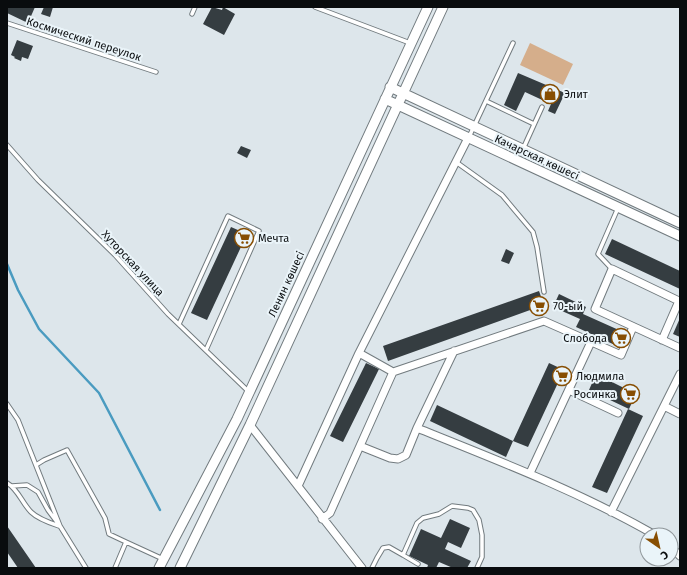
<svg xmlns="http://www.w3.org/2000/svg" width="687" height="575" font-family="'Fira Sans',sans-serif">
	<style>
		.pitch { fill: #d5ae8b }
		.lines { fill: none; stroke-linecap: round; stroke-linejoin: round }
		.stream { stroke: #4a9bc0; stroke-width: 2.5 }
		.building { fill: #353d41 }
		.lane-casing { stroke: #727b7f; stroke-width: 5.5 }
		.street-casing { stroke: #727b7f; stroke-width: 9 }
		.secondary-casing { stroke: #727b7f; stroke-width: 11 }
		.lane { stroke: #fff; stroke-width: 3.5 }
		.street { stroke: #fff; stroke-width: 7 }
		.secondary { stroke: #fff; stroke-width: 9 }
		.labels { text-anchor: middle; stroke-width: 4; stroke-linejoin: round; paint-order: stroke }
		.street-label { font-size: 11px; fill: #090c0e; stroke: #eaf4f9 }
		.poi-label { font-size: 11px; fill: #090c0e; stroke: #eaf4f9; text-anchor: start }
	</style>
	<rect width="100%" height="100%" fill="#dde6eb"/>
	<!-- pitch -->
	<path class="pitch" d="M530,43L573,64L563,85L520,65Z"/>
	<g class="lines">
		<!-- stream -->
		<path class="stream" d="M7,264L18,290L39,329L99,393L160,510"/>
	</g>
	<!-- building -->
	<path class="building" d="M7,7H35L28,23L7,13Z
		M44,7H53L50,17L41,14Z
		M212,7L222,10L223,7L235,14L224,35L203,24Z
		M17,40L33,46L28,59L22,57L21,61L14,58L15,57L11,55Z
		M518,73L565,93L555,114L548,111L551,104L525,92L516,111L504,105Z
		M241,146L251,150L247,158L237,153Z
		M231,227L247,234L207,320L191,313Z
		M612,239L680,271V289L605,254Z
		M506,249L514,253L509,264L501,261Z
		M539,291L544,305L388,361L383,346Z
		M559,294L586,307L583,314L621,331L615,345L576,327L580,319L553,307Z
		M680,318V337L673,334Z
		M366,363L379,369L343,442L330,436Z
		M549,363L564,370L528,447L513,441L506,457L430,421L437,405L513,441Z
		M596,374L636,394L629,409L589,390Z
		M628,409L643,416L607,493L592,487Z
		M450,519L470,528L461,548L448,542L445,549L471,561L467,568H453L439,562L436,568H427L428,565L409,556L421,529L441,538Z
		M7,526L36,568H18L7,552Z"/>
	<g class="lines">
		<defs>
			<path id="lane" d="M315,7L410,43
				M192,14L195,7
				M7,23L156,72
				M486,101L534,124
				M469,137L513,43
				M7,145L38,180L115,255L168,314L248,391
				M523,149L542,107
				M456,162L502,195L533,232L537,247L544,292
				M612,269L598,254L618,208
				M179,324L228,216L259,231L206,350
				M7,404L18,420L60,526
				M36,465L44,460L67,450L105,518L109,534L126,542
				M7,483C18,489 22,503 31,512C38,519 50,523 59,526
				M12,486L27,485L38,492L48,510L60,526L86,568
				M403,555L418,564
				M115,568L126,542L163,559
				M372,568L377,558L383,548L389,547L403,555L417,523L423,518L439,514L452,506L468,508L473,510L479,520L482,535V557L477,568"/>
			<path id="street" d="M662,340L679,301L612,269L595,309L680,348
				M359,353L393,372
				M569,390L618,413
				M664,406L680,414
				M250,425L362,568
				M417,428C497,460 580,492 655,535
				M360,446L390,458L398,459L406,455L417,428L454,351
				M530,473L591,342
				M298,486L359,353L468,138
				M611,512L680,374
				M322,519L330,513L393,372L544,321L621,355L633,327
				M671,547L680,556"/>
			<path id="secondary" d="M390,87L680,223
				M385,99L680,236
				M159,568L237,419L428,7
				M180,568L250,425L443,7"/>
		</defs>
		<!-- lane casing -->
		<use href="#lane" class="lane-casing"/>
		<!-- street casing -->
		<use href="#street" class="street-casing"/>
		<!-- secondary casing -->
		<use href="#secondary" class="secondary-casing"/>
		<!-- lane -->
		<use href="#lane" class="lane"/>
		<!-- street -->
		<use href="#street" class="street"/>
		<!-- secondary -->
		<use href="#secondary" class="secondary"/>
	</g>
	<!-- icons -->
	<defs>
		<symbol id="shop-ring" viewBox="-11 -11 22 22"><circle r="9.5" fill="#eaf4f9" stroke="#874e02" stroke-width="1.5"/><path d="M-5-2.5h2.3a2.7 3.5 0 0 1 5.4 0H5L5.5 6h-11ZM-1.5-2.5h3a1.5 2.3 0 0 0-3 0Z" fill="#874e02"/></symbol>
		<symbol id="supermarket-ring" viewBox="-11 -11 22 22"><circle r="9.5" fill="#eaf4f9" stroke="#874e02" stroke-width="1.5"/><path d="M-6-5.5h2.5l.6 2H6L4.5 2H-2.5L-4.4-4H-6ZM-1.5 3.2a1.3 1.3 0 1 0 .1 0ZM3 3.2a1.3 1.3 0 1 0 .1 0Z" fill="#874e02"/></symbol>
	</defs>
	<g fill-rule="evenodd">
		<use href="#shop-ring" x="539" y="83" width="22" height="22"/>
		<use href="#supermarket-ring" x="233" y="227" width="22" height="22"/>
		<use href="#supermarket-ring" x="528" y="295" width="22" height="22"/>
		<use href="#supermarket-ring" x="610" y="327" width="22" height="22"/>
		<use href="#supermarket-ring" x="551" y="365" width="22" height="22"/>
		<use href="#supermarket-ring" x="619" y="383" width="22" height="22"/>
	</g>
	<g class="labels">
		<!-- street labels -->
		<g class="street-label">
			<text transform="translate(84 39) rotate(18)" y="4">Космический переулок</text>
			<text transform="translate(537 157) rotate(25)" y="4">Качарская көшесі</text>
			<text transform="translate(133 263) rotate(47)" y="4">Хуторская улица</text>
			<text transform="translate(286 284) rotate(-65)" y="4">Ленин көшесі</text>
		</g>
		<!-- poi labels -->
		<g class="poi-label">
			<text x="564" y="98">Элит</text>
			<text x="258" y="242">Мечта</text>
			<text x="553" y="310">70-ый</text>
			<text x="607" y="342" text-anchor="end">Слобода</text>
			<text x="576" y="380">Людмила</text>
			<text x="616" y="398" text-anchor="end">Росинка</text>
		</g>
	</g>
	<!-- border -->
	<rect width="687" height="575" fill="none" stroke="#090c0e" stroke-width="16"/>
	<!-- north arrow -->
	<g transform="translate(659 547) rotate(146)"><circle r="19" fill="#eaf4f9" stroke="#90979b"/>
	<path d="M0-3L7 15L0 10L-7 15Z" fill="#874e02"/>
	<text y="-6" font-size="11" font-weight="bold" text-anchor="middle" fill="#090c0e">С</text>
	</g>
</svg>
